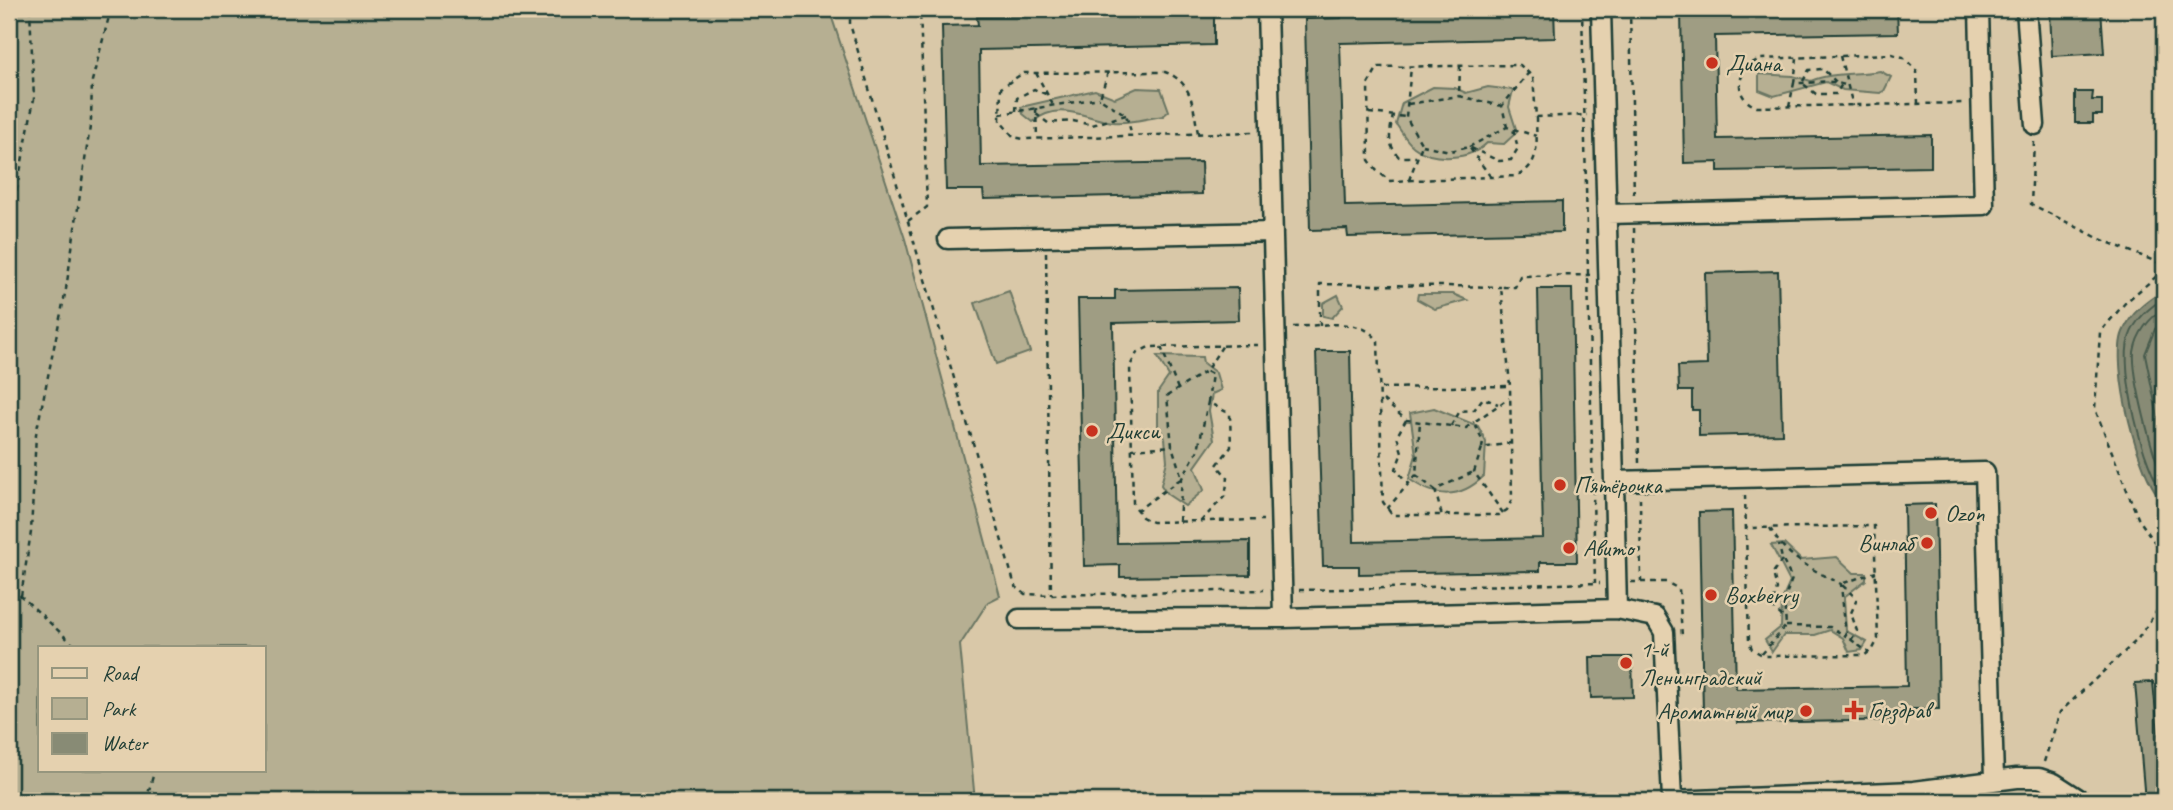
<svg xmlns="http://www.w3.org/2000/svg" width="2173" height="810" font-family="Caveat,sans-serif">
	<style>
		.green { fill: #b6af92; stroke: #6a7663; stroke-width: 2; fill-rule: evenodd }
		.water { fill: #888b75; stroke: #5e6c5b; stroke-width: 2 }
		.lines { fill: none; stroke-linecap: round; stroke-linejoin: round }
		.shore { stroke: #495c4e; stroke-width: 2 }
		.building { fill: #9f9d83; stroke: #1f3d34; stroke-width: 2 }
		.minor-casing { stroke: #1f3d34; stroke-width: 23 }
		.path { stroke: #1f3d34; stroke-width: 2.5; stroke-dasharray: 5 5; stroke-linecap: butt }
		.minor { stroke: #e5d1af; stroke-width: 18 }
		.poi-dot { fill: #c8321e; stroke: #e5d1af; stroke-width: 2.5 }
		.labels { text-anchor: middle; stroke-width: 5; stroke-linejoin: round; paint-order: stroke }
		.poi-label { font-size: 24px; fill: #1f3d34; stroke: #e5d1af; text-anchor: start }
	</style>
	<rect width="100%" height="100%" fill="#d9c8a8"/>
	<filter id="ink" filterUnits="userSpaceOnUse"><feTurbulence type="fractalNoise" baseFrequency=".0143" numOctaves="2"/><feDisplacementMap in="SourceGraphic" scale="14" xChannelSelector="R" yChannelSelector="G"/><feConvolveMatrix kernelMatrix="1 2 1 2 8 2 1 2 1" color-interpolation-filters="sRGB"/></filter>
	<g filter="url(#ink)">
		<!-- green -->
		<path class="green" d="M9,9H829L905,239L1000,596L988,602L960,645L975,801H9ZM40,647H264V770H40Z
			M1880,71L1891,77L1884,91L1880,93L1843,90L1826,82L1774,96L1759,90V74L1793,76L1811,81C1831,72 1858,75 1880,71Z
			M1433,87L1455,88L1466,93L1488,87L1513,90L1509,107L1517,132L1504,144L1487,143C1470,160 1433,162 1414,147C1407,142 1401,131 1396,124L1402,103Z
			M1137,88L1161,89L1169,111L1163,116C1148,118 1129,124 1113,122C1084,118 1058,100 1033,122L1023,114L1021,107L1095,90L1115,98Z
			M1009,291L1030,352L996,364L975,303Z
			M1418,294H1453L1467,300L1435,309L1417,299Z
			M1338,295L1343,306L1332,318L1323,316V303Z
			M1157,356L1202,357L1203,363L1216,373L1221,390L1212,394L1209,411L1214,440L1195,467L1204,490L1185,506L1167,494L1161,485L1167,461L1165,438L1158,426V392L1169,376Z
			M1434,408L1478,426L1486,442L1484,476C1459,500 1436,498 1409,479L1416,455L1410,413Z
			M1784,544L1801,560L1837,557L1854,573H1866V580L1844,597L1846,631L1867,642L1862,650L1849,652L1843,638L1830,630L1815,635H1784L1772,652L1765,640L1781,627L1782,600L1790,582L1771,545Z"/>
		<!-- water -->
		<path class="water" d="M2164,290V502C2138,480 2110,363 2123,332C2131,312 2147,301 2164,290Z"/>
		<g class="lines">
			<!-- shore -->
			<path class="shore" d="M2164,298C2149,308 2135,319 2129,338C2119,367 2143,471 2164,493
				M2164,309C2149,318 2137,333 2134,352C2132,375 2152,457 2164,478
				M2164,321L2155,329L2145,354L2164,447"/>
		</g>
		<!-- building -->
		<path class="building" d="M1341,9H1554L1555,38L1340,43L1345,206L1562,201V232L1348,237L1347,229L1310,230L1305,19L1341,18Z
			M1715,9H1897L1898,33L1715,36L1717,139L1931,135V167L1718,171V162L1684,163L1681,12H1715Z
			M2050,9H2101L2104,53L2052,56Z
			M1214,13V45L979,50L981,166L1201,162L1202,194L984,199L983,190H946L942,26L978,25L977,17Z
			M2075,92H2093L2092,100H2102V115H2093V123H2075Z
			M1778,271L1782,434L1699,436V410H1692V391H1679L1678,366L1707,365L1705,273Z
			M1238,288L1239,320L1113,323L1117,543L1250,541V575L1120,577V565L1084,566L1078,299H1115V290Z
			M1538,289H1572L1577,562H1540V571L1359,574V566H1323L1316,351H1350L1354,542L1543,538Z
			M1935,504L1939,709H1906L1907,720L1737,723L1736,712L1703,713L1699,512L1732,511L1736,689L1907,686L1904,505Z
			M1590,657H1632L1633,697L1591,698Z
			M2153,682L2164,793V801H2145L2135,683Z"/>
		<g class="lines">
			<defs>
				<path id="minor" d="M1267,9L1283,618L1617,609L1614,481L1985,472L1994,779
					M1601,9L1614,481
					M2026,9L2035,125
					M1607,214L1984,205L1979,9
					M948,239L1273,232
					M1617,609L1655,617L1664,632L1672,799
					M1019,619L1283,618
					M1672,801L1914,791L2017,778H2039L2054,783L2082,801"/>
			</defs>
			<!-- minor casing -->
			<use href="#minor" class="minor-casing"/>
			<!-- path -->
			<path class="path" d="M850,9V24L1015,586L1025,594L1051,595L1264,590
				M1582,9L1595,583
				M1630,9L1634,197
				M1840,56L1853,106
				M1460,66L1459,96L1502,106
				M1108,72L1100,98L1126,115L1132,135
				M1036,73L1053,105
				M1836,82L1823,69L1809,70L1802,83L1816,94H1836L1842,84
				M1794,83L1797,58
				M1408,104L1459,96
				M1918,104L1917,71L1903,57L1892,54L1760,59C1737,68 1731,97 1757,107L1966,103
				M1789,107L1794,83C1816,84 1823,78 1845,85
				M1036,108L1037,138
				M1016,111L1017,98L1034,89L1048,95
				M1369,113L1406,117
				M1000,114L1100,98
				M1036,114L1048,123L1073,121L1092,125L1126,115
				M1393,115C1390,133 1386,143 1399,157H1416
				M1536,117C1536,141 1542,164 1517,176L1390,181L1376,170L1369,160L1368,84L1378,67L1520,65L1533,77L1536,117L1587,115
				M1507,127L1502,106L1530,71
				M1198,133C1193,107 1193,82 1165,72L1023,73L1001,88L1000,121L1014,137L1024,139L1253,132
				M2034,142L2031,204L2100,239L2164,265
				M1422,145L1450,151L1469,147L1490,176
				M1469,147L1507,127L1536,136
				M1471,148L1499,161L1511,160L1518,148L1513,129
				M1409,180L1422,145L1406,117L1411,67
				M908,221L927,207L920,9
				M1634,228L1639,463
				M9,230L34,99L30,9
				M1046,252L1051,595
				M2164,270L2126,302L2100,332L2095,409L2138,518L2164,556
				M1320,326V284L1501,287
				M1293,327C1319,326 1362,316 1378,341L1383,502L1392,515H1499L1507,510L1512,500L1510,386L1501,287H1515L1520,276L1590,275
				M1258,345L1149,347L1137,353L1130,366L1133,503L1142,517L1152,522L1263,520
				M1161,347L1178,389
				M1381,388L1510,386
				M1383,400L1406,420L1466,428L1474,422
				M1406,420L1397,436L1402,452L1396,469L1409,485
				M1451,426L1460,411L1474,410L1483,398L1498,404
				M1482,448L1483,442L1474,422L1509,398
				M1132,449L1172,446L1167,396L1206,371
				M1416,475L1435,490L1473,472
				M1435,490L1442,516
				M1745,495L1749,641L1752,649L1764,656L1865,655L1873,649L1878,639L1874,526L1746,528
				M1640,498L1641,582
				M1387,509L1416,475L1420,422
				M1136,511L1182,478L1172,446
				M1503,513L1474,472L1482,448L1511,443
				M1179,521L1182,478L1198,450L1208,402
				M1201,521L1225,496L1228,478L1217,465L1231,447L1230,414L1208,402L1212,374L1206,371L1223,345
				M1770,528C1786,558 1812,569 1841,584L1846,636L1869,653
				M1782,560L1773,573L1777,589L1772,607L1786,620
				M1631,582H1666L1679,589L1682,637
				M1299,590L1600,583
				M9,596H21L76,647
				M21,596L31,532L36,434L66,289L91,120L92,81L111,9
				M1786,626L1830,627L1846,636
				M1851,640L1857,631L1851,613L1857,599L1841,584L1876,572
				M1762,654L1786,626L1784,600L1792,579L1782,559L1779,545
				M2044,762L2060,712L2137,640L2164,600
				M146,801L153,776L151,770"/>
			<!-- minor -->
			<use href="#minor" class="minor"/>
		</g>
	</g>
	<!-- markers -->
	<g class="poi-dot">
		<circle cx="1712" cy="63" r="7"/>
		<circle cx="1092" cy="431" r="7"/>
		<circle cx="1560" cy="485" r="7"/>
		<circle cx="1931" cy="513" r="7"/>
		<circle cx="1927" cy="543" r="7"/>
		<circle cx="1569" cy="548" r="7"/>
		<circle cx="1711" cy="595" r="7"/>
		<circle cx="1626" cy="663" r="7"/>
		<path d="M1850.5 699.5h7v7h7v7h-7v7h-7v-7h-7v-7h7z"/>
		<circle cx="1806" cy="711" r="7"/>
	</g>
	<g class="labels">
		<!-- poi labels -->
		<g class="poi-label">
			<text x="1726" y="71">Диана</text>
			<text x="1106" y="439">Дикси</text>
			<text x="1574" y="493">Пятёрочка</text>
			<text x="1945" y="521">Ozon</text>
			<text x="1913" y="551" text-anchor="end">Винлаб</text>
			<text x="1583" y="556">Авито</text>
			<text x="1725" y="603">Boxberry</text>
			<text x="1640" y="657">1-й<tspan x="1640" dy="28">Ленинградский</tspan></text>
			<text x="1868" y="718">Горздрав</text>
			<text x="1792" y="719" text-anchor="end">Ароматный мир</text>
		</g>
	</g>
	<!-- margin -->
	<rect width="2173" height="810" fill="none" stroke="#e5d1af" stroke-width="35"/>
	<rect x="18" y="18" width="2138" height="775" fill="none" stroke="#1f3d34" stroke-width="2.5" filter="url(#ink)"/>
	<!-- legend -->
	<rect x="38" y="646" width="228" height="126" fill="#e5d1af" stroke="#96967e" stroke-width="2"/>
	<rect x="52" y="668" width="35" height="10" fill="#e5d1af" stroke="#96967e" stroke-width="2"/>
	<text x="102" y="680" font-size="21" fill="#1f3d34">Road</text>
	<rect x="52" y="698" width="35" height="21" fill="#b6af92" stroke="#96967e" stroke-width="2"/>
	<text x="102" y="716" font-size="21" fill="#1f3d34">Park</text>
	<rect x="52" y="733" width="35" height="21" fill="#888b75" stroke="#96967e" stroke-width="2"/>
	<text x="102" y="750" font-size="21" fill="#1f3d34">Water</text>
</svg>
